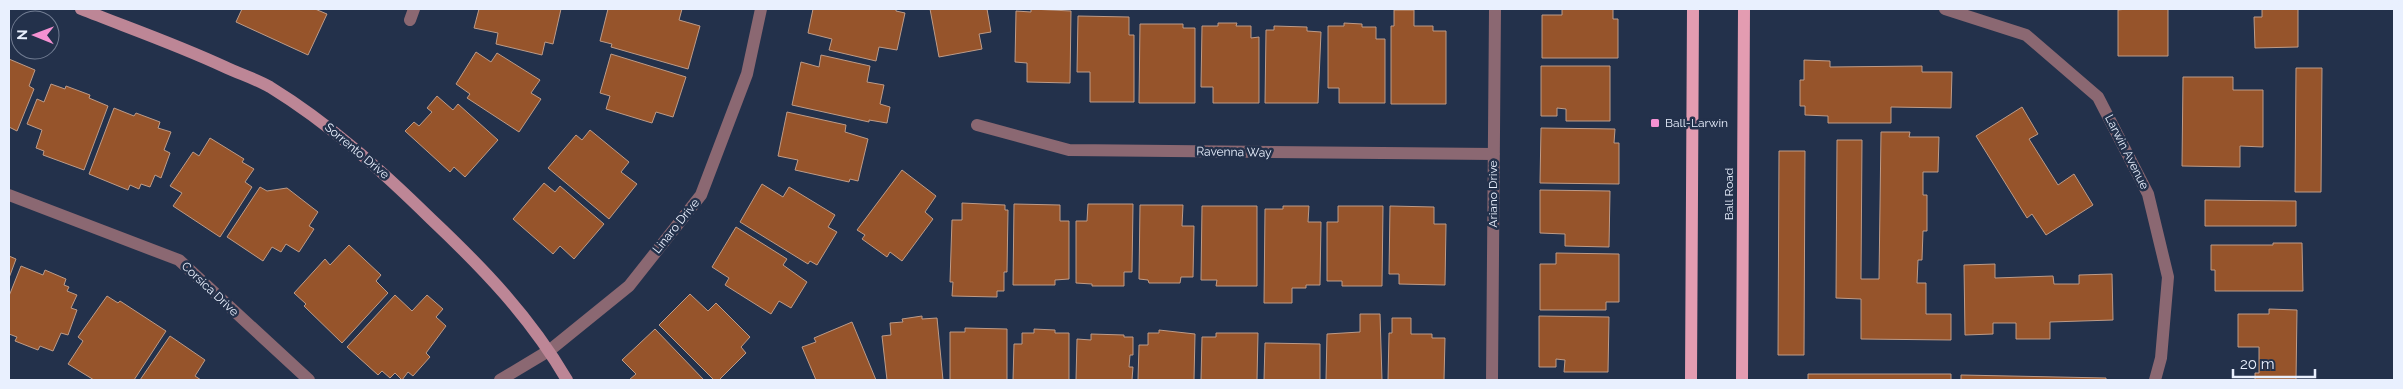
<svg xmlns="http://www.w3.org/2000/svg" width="2403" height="389" font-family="Raleway,sans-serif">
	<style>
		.building { fill: #96542b; stroke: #bd9b88 }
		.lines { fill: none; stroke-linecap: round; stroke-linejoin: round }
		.street { stroke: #8b6872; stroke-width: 12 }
		.secondary { stroke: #bd8696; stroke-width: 12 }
		.primary { stroke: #e39cb1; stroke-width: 12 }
		.poi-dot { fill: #f591d2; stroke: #23314b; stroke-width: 2 }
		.labels { text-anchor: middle; stroke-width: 5; stroke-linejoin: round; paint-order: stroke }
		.poi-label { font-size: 12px; fill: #e9f0fe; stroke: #23314b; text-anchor: start }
		.street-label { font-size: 12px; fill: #e9f0fe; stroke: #23314b }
	</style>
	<rect width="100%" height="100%" fill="#23314b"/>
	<!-- building -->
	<path class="building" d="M242,9H315L327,14L308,55L236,22Z
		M479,9H561L553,44L545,42L542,55L496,44L498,33L474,28Z
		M608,9H682L679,20L700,26L688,69L611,47L612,44L600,41Z
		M813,9H896V11L905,13L897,50L879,47L876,61L829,50L832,39L808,33Z
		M930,9H987L991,32L979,34L982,49L939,57Z
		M1031,9L1071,11L1070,83L1027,82V63L1015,62L1016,11L1031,12Z
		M1562,9H1613V19H1618V58H1542V15H1562Z
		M2127,9H2168V56H2118V10Z
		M2262,9H2298V47L2255,48L2254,17H2262Z
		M1394,10H1414V26H1433V31H1446V104H1391V26H1394Z
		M1078,16L1129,17V35H1134V102H1090V72H1077Z
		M1218,23H1237L1236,26H1251V38L1259,37V103H1213V87H1201L1202,26H1218Z
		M1344,23L1362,24V27H1376V39H1385V103H1339V88H1328V26H1344Z
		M1140,24H1183V28H1195V103H1139Z
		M1274,26L1307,27V31L1321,32L1318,103H1265L1266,30H1274Z
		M476,52L491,62L497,53L540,80L531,93L541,99L519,132L467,98L470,94L456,84Z
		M611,54L686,77L673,117L656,112L652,123L606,109L610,96L600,93Z
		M821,55L870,66L867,82L884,85L880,104L890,107L887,123L869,120V122L792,105L801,62L819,67Z
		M9,59L35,70L29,86L34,89L17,131L9,127Z
		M1804,60L1830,61V67L1922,66V72H1952L1951,108L1891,107V123H1828V116L1805,115V106H1800V80H1804Z
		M1541,66H1610V121H1566V109L1557,108V116H1541Z
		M2296,68H2322L2321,192H2295Z
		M2183,77H2233V90H2263V147L2240,146V167L2182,166Z
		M51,84L65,89L66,86L90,95L89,98L108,106L84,170L43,155L44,151L36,148L42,130L27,124L37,99L44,102Z
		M437,96L453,110L458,104L498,140L465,177L454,167L450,172L405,131L414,122L419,126L432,112L427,108Z
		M2022,107L2038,134L2029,139L2058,185L2074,174L2093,205L2046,235L2032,214L2027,218L1976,136Z
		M114,108L134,116L136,113L160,122L158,128L171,132L164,150L170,153L161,178L155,175L150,187L141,184L139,189L130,185L128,190L89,174Z
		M787,112L846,125L845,132L868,139L858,181L850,179L849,182L795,170L798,160L778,156Z
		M1541,128L1615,129L1614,143H1619V184L1540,183Z
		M590,130L629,162L621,172L637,184L609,219L548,168L576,135L582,140Z
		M1881,132H1910L1909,137H1939L1938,172H1923V195H1927V231H1923L1922,260H1918L1917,283H1926V314H1951V340L1861,339V299L1836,298L1837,140H1862L1861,279H1879Z
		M210,138L244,159L242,162L254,169L245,182L252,187L220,237L173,206L182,193L170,186L193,152L199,156Z
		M1779,151H1805L1804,355H1778Z
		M902,170L936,196L925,212L933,219L902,261L890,252L887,257L862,239L865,235L857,230Z
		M544,183L555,192L560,186L604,224L574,259L560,246L553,254L513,219Z
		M762,184L783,197L789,187L835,215L828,227L837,232L817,265L810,261L808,264L740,222Z
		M260,187L267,191L287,188L318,212L309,226L314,229L299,252L286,244L281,252L272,247L263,261L227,237Z
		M1540,190L1610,191L1609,247L1565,246V234L1540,233Z
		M2205,200L2296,201V226H2205Z
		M962,203L1005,205V210H1008L1007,272H1004V291H997V297L952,296L953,282H950L952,220H962Z
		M1014,204L1060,205V221H1069V279L1055,280V285H1013Z
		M1088,204H1133L1132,272H1124V286H1092V284L1076,283V221H1087Z
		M1140,205H1183L1182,226H1194L1193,277H1181L1180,283H1149L1148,280L1139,279Z
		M1202,206H1257V286H1216L1217,280H1201Z
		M1283,206H1309L1308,222H1321L1320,285H1306V288H1292V303H1264L1265,209H1283Z
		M1338,206H1383L1382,286H1342V281H1327V222H1338Z
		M1390,206L1434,207V224H1446L1445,285L1399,284V274H1389Z
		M736,227L787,259L783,265L807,282L791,308L779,301L771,314L725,285L729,278L712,267Z
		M2273,243H2302L2303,291H2215V270H2211V245H2273Z
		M349,245L381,275L376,281L388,293L342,343L304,306L306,304L294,293L325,259L330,265Z
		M1556,253L1619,254V302H1606V310H1540V264H1556Z
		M9,256L16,259L9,278Z
		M1995,264V278L2053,276L2054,284H2079V275L2112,274L2113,320L2050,322V339H2016V323H1993V334L1965,335L1964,265Z
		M21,266L43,275L45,270L66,279L64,285L69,287L67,291L77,295L71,308L77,310L68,335L61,333L53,351L40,346L38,350L15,341L17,337L9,334V296Z
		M690,294L708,311L716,303L750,337L741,347L746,353L719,380H714L659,325Z
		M395,295L412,311L427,295L443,309L436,317L446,326L426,353L430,357L413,376L408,372L402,380L395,373L390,378L382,371L378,375L347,347Z
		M107,296L118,303L120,301L166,331L134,380H94L68,364L83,341L78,337Z
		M2269,309L2297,310L2296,380H2255V373H2259V347H2238V314H2269Z
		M1360,314H1380L1382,380H1326L1327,334L1360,332Z
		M922,316V319L937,318L943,380H887L882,336L891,335L890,323L903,322L902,319Z
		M1539,316L1609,317L1608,372H1564L1565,360L1556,359V367H1539Z
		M1392,318H1411V334H1432V338H1445L1444,380H1388L1389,333H1392Z
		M852,322L876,380H816L802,347L816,342L814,338Z
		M965,328L1007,329V380H950V332H965Z
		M655,329L704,380H629L636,374L622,360Z
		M1034,329L1055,330V333H1069V380H1013L1014,344H1022V333H1034Z
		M1159,330L1195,334L1194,380H1138L1139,345H1148V333H1159Z
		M1216,333H1258L1257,380H1201L1202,337H1216Z
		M1091,334L1124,335V337H1133V355H1130L1129,367H1133L1132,380H1076L1077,339L1091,340Z
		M170,336L205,360L195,376L201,380H140Z
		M1265,343L1320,344V380H1264Z
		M1808,374H1951V380H1808Z
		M1961,375L2106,378V380H1961Z"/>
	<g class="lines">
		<!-- street -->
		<path class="street" d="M1945,9L2026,35L2098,97L2148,194L2168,277L2161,358L2155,380
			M410,20L414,9
			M977,125L1069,150L1494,154
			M9,195L179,260L309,380
			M500,380L550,350L629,286L701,195L747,74L761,9
			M1492,380L1495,9"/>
		<!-- secondary -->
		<path class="secondary" d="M81,9C129,28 178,45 225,67C240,74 256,79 270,87C330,124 381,170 431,219C484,269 530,317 567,380"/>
		<!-- primary -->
		<path class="primary" d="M1691,380L1693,9
			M1742,380L1744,9"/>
	</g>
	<!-- markers -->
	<rect class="poi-dot" x="1650" y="118" width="10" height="10" rx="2.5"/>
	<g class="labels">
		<!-- poi labels -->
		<g class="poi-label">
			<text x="1665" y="127">Ball-Larwin</text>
		</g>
		<!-- street labels -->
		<g class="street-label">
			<text transform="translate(357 151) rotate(40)" y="4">Sorrento Drive</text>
			<text transform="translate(1234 152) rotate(1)" y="4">Ravenna Way</text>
			<text transform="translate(2127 152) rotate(63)" y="4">Larwin Avenue</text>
			<text transform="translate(1493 194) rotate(-90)" y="4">Ariano Drive</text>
			<text transform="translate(1729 194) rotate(-90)" y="4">Ball Road</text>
			<text transform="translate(676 226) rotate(-51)" y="4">Linaro Drive</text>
			<text transform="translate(210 289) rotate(43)" y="4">Corsica Drive</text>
		</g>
	</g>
	<!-- border -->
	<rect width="2403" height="389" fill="none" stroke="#e9f0fe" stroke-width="20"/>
	<!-- north arrow -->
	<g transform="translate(35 35) rotate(271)"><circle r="24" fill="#23314b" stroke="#727d93"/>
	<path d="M0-4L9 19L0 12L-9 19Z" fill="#f591d2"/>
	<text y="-8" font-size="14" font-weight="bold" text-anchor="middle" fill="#e9f0fe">N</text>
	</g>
	<!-- scale -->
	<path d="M2233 369v8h82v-8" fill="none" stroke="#e9f0fe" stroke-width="2.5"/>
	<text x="2240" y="369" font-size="15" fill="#e9f0fe" stroke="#23314b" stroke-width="4" paint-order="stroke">20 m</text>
</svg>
